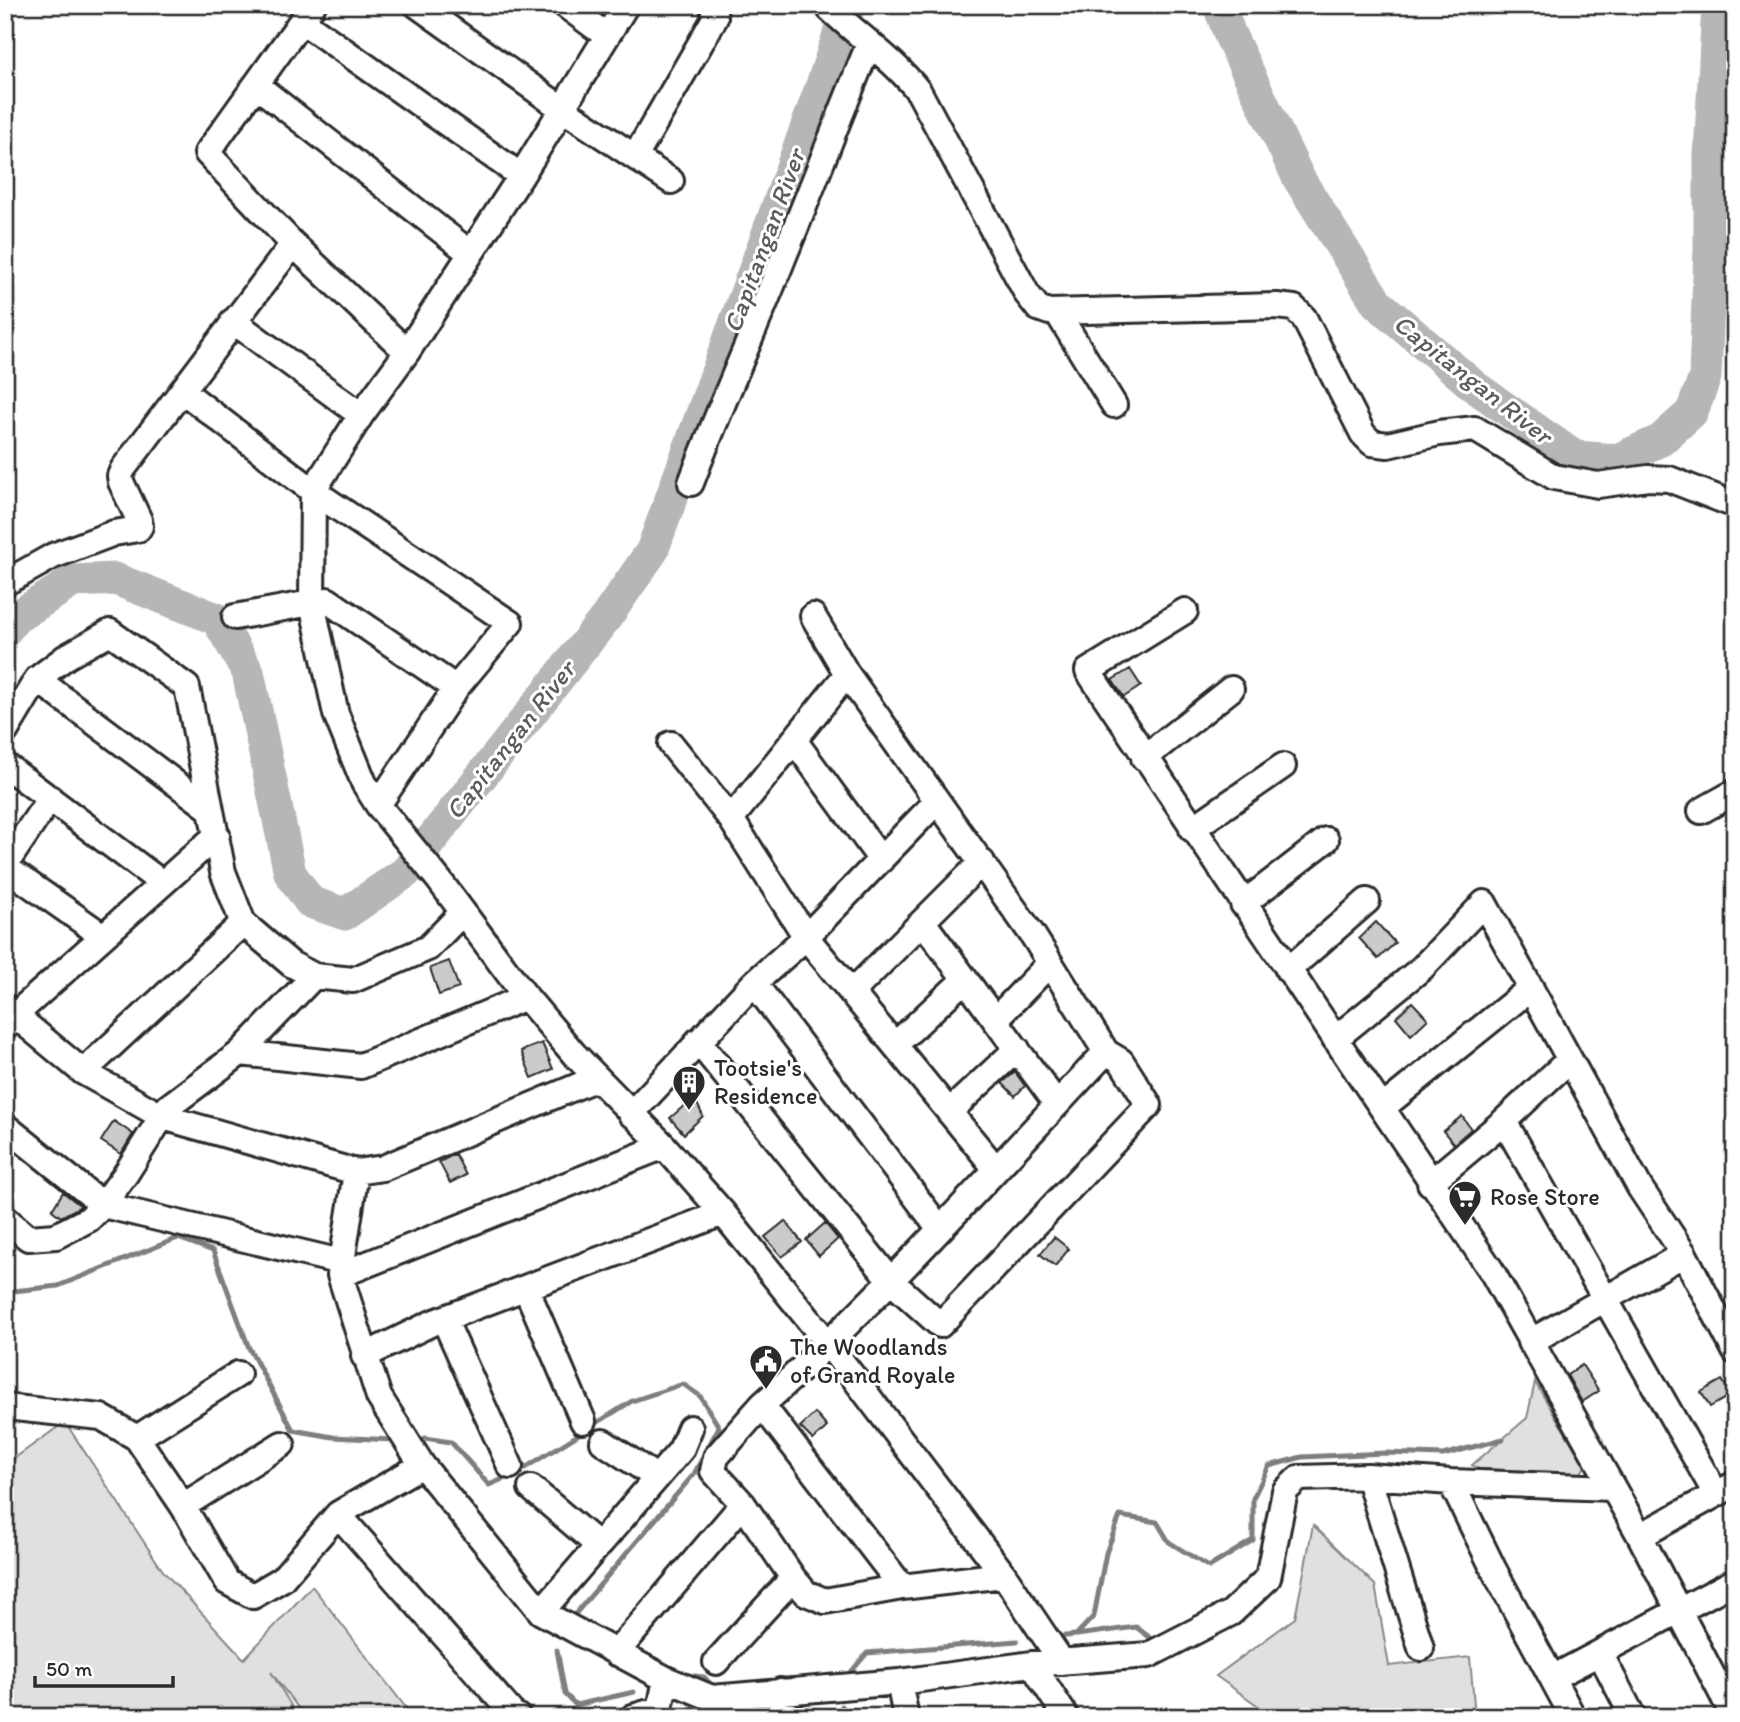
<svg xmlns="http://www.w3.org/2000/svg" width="1740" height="1722" font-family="Itim,sans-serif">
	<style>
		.green { fill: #e0e0e0; stroke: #868686; stroke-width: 2 }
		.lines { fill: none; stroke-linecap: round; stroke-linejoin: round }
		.stream { stroke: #7e7e7e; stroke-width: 5 }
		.river { stroke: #b6b6b6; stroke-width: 33 }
		.building { fill: #cbcbcb; stroke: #2b2b2b; stroke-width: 2 }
		.minor-casing { stroke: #2b2b2b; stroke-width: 30 }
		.minor { stroke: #fff; stroke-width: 24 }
		.labels { text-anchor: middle; stroke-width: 6; stroke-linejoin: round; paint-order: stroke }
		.poi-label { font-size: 24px; fill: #2b2b2b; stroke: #fff; text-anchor: start }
		.water-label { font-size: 26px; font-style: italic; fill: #5c5c5c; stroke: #fff }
	</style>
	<rect width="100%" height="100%" fill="#fff"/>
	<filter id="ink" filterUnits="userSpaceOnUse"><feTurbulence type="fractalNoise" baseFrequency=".0143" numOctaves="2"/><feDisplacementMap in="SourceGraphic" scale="14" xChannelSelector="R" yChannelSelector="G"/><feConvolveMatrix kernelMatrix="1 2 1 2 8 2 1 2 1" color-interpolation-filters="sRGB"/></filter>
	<g filter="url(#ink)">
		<!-- green -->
		<path class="green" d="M1535,1382L1585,1466L1581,1473L1479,1469L1472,1465L1527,1418Z
			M65,1422L163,1571L244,1659L312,1586L413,1717H305L271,1672L298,1717H5V1465Z
			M1313,1525L1375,1585L1389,1666L1470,1657L1475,1717H1274L1216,1676L1295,1618Z"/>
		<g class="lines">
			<!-- stream -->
			<path class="stream" d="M5,1292L58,1286L178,1238L213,1251L249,1348L293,1430L333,1437L393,1440
				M425,1438L451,1442L489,1485L517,1473L632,1401L683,1384L700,1396L719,1427L694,1474L571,1619
				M1077,1635L1136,1627L1156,1642
				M1055,1637L1076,1635L1094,1616L1106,1553L1120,1516L1157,1522L1169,1542L1209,1567L1253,1540V1498L1269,1466L1302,1457L1385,1453L1443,1455L1503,1439
				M557,1650L565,1694L576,1705L634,1692
				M684,1675L704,1677L714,1688
				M846,1678L867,1653L1017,1641
				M842,1706L843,1717"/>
			<!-- river -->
			<path class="river" d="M1219,5L1230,35L1299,179L1377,303L1475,387L1575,457L1617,460L1661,440L1692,412L1705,377L1710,249V155L1718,5
				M5,631L15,618L73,581L115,579L217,619L248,672L290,873L310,902L345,914L406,872L607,616L652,551L821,88L849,5"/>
		</g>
		<!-- building -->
		<path class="building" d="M1130,669L1141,686L1124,697L1112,680Z
			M1376,922L1395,943L1378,959L1359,938Z
			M449,961L459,988L439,995L430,968Z
			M1412,1002L1428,1019L1411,1035L1396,1017Z
			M542,1043L553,1069L532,1078L521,1051Z
			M1015,1072L1025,1086L1015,1096L1002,1083Z
			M694,1097L703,1116L684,1134L670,1118Z
			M1462,1116L1471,1129L1454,1144L1443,1131Z
			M114,1121L133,1134L121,1154L101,1141Z
			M455,1154L466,1175L450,1183L439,1162Z
			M1468,1184L1480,1198L1467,1208L1457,1193Z
			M63,1192L81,1206L61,1217L52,1210Z
			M785,1221L802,1242L782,1257L765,1237Z
			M825,1223L838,1239L819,1256L806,1240Z
			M1054,1237L1069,1249L1055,1266L1040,1254Z
			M1582,1365L1599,1391L1582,1402L1567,1375Z
			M1722,1380L1731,1395L1710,1407L1701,1392Z
			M815,1413L827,1427L813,1440L800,1427Z"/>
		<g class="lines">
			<defs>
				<path id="minor" d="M313,5L207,153L293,244L407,352
					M417,5L561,108L671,181
					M565,5L607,36
					M626,5L521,176L407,352L361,415L313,491L312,603L336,714L364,783L378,805L439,880L526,997L574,1054L664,1146L723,1213L829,1345L1004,1575L1062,1662
					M830,5V9C860,37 894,60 919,92L1027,294L1038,308L1049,312L1277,306L1294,308L1304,318L1363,434L1372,443L1388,445L1439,433L1475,429L1554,477L1598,485L1648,478L1669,479L1735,505
					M302,21L521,176
					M256,85L470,253
					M635,157L715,18L713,5
					M1057,312L1114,405
					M233,321L361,415
					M184,392L313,491L510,623L456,688L378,805
					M691,483C720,406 754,332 784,256C813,186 840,114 869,44
					M5,583L53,556L114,533L138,529L140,526L139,520L121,482L120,476L123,469L293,244
					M1185,611L1088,671L1491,1270L1640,1536L1734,1717
					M235,617L327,600L456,688
					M37,679L210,809
					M5,732L37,679L66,657L110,632L187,687L223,872L243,923L291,964L314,976L353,980L428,948L463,912
					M794,740L881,860
					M671,744L731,819L806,937L996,1169
					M1144,758L1231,689
					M5,765L162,883
					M1701,811L1735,792
					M731,819L847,674
					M1192,829L1283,766
					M5,865L50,798
					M5,867L103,936
					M1243,904L1326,840
					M923,922L1057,1104
					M1288,970L1367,901
					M754,983L940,1229
					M852,992L982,862
					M5,1007L83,1072L163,1117L356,1172L383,1168L597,1078
					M995,1020L1050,963
					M5,1027L15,1015L217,835
					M1335,1039L1422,968L1484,903L1640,1188L1684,1254
					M698,1041L891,1281L940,1325L1149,1105L1121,1061L1106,1052L1032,934L847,674L813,616
					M895,1045L965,979
					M240,1053L361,1066L526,997
					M83,1072L243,923
					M1382,1108L1531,988
					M949,1112L1017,1049
					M631,1114L754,983L806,937L937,801
					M1504,1121L1716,1494
					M5,1126L103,1205L341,1262
					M356,1172L340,1275L379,1397L422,1465L541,1612L666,1679L712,1698L899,1682L1032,1664
					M1430,1183L1504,1121L1569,1060
					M5,1218L28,1238L56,1236L89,1219L103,1205L125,1175L168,1107L240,1053L314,976
					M340,1275L664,1146
					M526,1288L583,1421
					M444,1319L510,1466
					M1530,1342L1684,1254L1735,1351
					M364,1356L432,1323L723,1213
					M762,1405L716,1457L713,1471L743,1504L793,1578L806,1593L825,1601L902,1587
					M5,1407L101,1417L137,1438L183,1506L227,1582L253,1596L282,1579L338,1514L422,1465
					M137,1438L238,1374
					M603,1442L656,1477
					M1368,1476L1421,1648
					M1451,1482L1494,1570L1573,1717
					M531,1488L598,1545
					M183,1506L282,1444
					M338,1514L512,1713L518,1717
					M1640,1536L1735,1484
					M1004,1575L902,1587L762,1405C884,1295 993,1172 1106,1052
					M541,1612L681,1450L690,1428
					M616,1653L743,1504
					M1600,1653L1633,1717
					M716,1662L793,1578
					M1552,1678L1735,1581
					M899,1682L906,1717
					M781,1691L784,1717
					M633,1717L660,1709L666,1679
					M1066,1717L1032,1664L1149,1655L1231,1613L1268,1578L1285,1491L1299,1478L1368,1476L1451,1482L1612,1488"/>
			</defs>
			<!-- minor casing -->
			<use href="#minor" class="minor-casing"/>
			<!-- minor -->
			<use href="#minor" class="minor"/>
		</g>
	</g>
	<!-- icons -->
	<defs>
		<symbol id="building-pin" viewBox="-11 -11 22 30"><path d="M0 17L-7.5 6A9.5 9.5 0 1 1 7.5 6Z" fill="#2b2b2b" stroke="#fff"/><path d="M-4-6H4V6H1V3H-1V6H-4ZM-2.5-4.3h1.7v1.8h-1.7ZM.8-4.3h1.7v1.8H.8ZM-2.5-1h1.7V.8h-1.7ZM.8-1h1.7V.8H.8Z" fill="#fff"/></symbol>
		<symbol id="supermarket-pin" viewBox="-11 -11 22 30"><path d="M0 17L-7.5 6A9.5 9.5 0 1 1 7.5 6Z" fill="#2b2b2b" stroke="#fff"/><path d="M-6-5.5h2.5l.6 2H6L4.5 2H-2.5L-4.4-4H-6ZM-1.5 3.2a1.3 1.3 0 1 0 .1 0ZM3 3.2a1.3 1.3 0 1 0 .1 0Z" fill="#fff"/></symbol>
		<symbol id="civic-pin" viewBox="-11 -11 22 30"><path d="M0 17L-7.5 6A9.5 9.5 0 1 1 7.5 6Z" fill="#2b2b2b" stroke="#fff"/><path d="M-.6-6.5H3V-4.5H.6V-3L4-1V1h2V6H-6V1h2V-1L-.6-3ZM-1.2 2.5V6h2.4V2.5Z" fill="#fff"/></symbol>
	</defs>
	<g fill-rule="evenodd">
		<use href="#building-pin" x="670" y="1063" width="38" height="52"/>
		<use href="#supermarket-pin" x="1446" y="1178" width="38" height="52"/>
		<use href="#civic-pin" x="747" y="1342" width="38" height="52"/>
	</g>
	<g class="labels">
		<!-- poi labels -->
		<g class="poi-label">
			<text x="714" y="1076">Tootsie's<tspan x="714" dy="28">Residence</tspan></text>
			<text x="1490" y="1205">Rose Store</text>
			<text x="790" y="1355">The Woodlands<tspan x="790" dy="28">of Grand Royale</tspan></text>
		</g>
		<!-- water labels -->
		<g class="water-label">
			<text transform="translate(764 241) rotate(-70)" y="9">Capitangan River</text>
			<text transform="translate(1473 379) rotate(38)" y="9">Capitangan River</text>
			<text transform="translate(510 740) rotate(-52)" y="9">Capitangan River</text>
		</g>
	</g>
	<!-- margin -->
	<rect width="1740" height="1722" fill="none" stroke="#fff" stroke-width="28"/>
	<rect x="14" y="14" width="1712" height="1694" fill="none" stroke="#2b2b2b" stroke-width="2.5" filter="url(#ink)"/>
	<!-- scale -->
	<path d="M35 1676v10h138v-10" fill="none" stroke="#2b2b2b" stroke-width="3.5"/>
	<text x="46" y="1676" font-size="21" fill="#2b2b2b" stroke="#ffffff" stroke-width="5" paint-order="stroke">50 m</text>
</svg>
